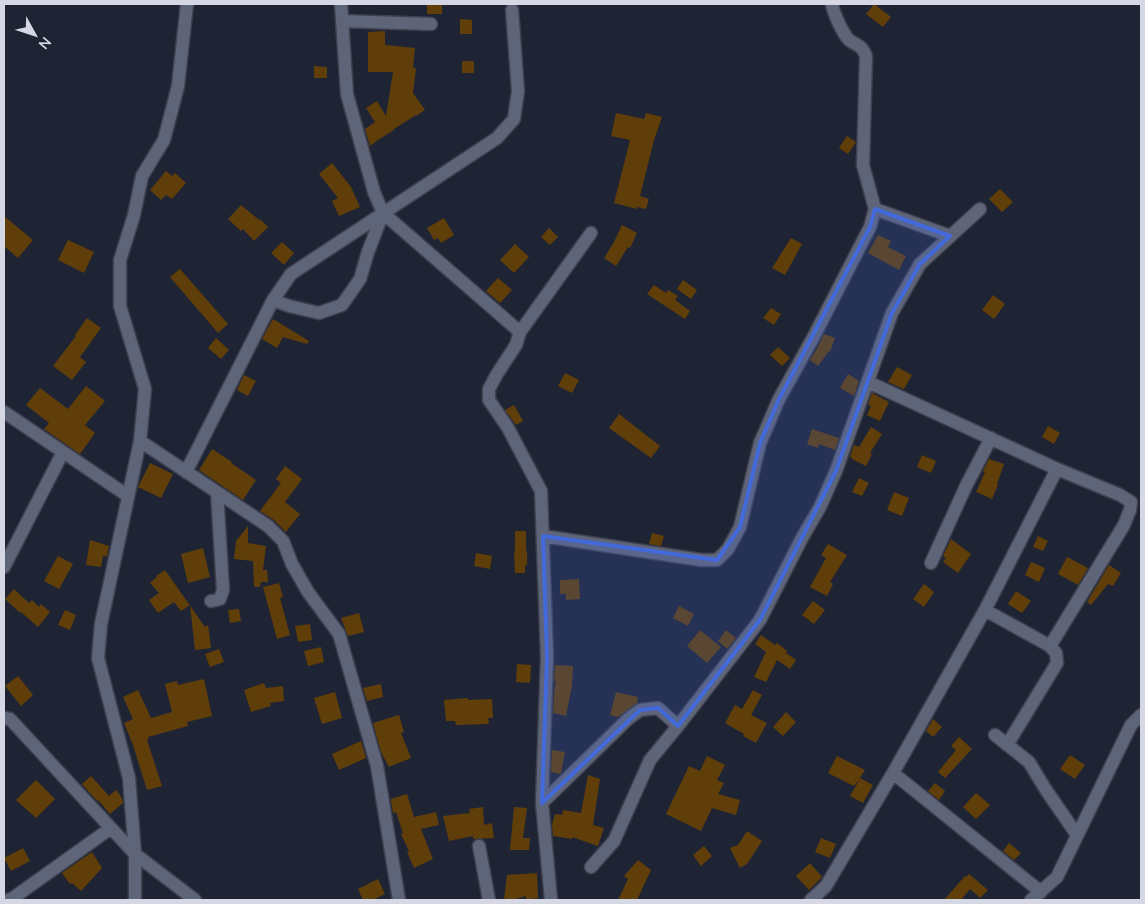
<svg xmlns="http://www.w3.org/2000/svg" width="1145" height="904" font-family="Mulish,sans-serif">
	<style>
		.building { fill: #603e09 }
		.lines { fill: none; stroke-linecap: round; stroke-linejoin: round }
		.minor-casing { stroke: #3e414f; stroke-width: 15 }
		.minor { stroke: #5f6579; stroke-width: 12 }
		.marked { fill: #426ada; fill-opacity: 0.2; stroke: #426ada; stroke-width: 4; stroke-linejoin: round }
	</style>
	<rect width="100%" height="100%" fill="#1f2434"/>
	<!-- building -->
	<path class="building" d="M427,4H442V14H427Z
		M874,4L891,17L883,27L866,14Z
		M460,19L472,20V34H460Z
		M385,31V45L415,48L413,68H416L413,93L425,110L416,116V115L394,129V130L378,140L370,146L365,129L375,122L366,108L377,101L386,116L393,72H368V32Z
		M462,61H474V73H462Z
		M314,66L327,67V78H314Z
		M616,113L644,119L646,113L662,117L654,140L640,196L649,199L646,209L637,207V209L614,203L630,140L611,136Z
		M847,136L856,142L855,144L848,154L839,148Z
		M332,163L351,187L360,207L339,216L332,201L338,198L319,174Z
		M166,171L172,176L175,173L186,183L172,199L166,195L161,200L150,190Z
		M1000,189L1013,202L1002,212L989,199Z
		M241,205L259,220L260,219L268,227L254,241L243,229L241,231L228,219Z
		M4,216L33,240L18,258L4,246Z
		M444,218L454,235L441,243L438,238L434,240L427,228Z
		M622,225L637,233L630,248L628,247L616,266L604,258L614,242Z
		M549,228L558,237L550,245L541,237Z
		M878,235L891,241L888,247L906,256L899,270L868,253Z
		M791,238L802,244L785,275L772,268Z
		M68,240L94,252L84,273L58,260Z
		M282,242L294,253L284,265L271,253Z
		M515,244L529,257L514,273L500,260Z
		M180,269L228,324L218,333L170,277Z
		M498,278L512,290L500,303L486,291Z
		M683,280L697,290L691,299L677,289Z
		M654,285L666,293L668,290L678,296L675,300L690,311L685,319L647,294Z
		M993,295L1005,304L994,319L982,310Z
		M771,308L781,314L774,325L763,318Z
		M87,318L101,328L80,357L86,362L72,380L53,366L76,336L75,335Z
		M273,319L309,341L307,344L283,337L277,348L262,339Z
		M824,334L835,338L830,352L829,351L818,366L810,360L818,347Z
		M216,338L229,350L221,359L208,348Z
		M778,347L790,358L782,366L770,355Z
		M897,367L912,375L904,389L888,382Z
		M565,373L579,380L572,393L558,386Z
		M848,374L859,381L854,396L840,388Z
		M244,375L256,381L248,396L237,390Z
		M86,386L105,401L85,425L95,433L80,454L44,429L49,423L26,405L40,388L68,409Z
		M872,393L889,402L880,421L867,415L871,406L868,405Z
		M514,405L523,421L516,425L505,410Z
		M619,414L660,446L651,458L609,428Z
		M1048,426L1060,433L1054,444L1042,437Z
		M871,427L882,434L870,453L872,454L866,466L852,459V458L850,457L854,445L859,447Z
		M812,429L839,438L835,450L819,444L818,448L807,444Z
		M212,449L232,462L231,463L256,480L243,500L199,470Z
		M922,455L936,461L931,473L917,467Z
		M989,459L1004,464L997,484L998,485L992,499L976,492L985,472L983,471Z
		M150,463L173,474L161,498L138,487Z
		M285,466L302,479L285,502L300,514L286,532L274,520L260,511L281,483L276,479Z
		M859,478L869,483L862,496L852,492Z
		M894,492L909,498L902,516L887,510Z
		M248,526V543L266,546L263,570H267L268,582H261L260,587H254L253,561L234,559L236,541Z
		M515,531H526V551H527V565H525V573H515L514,551H515Z
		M652,533L664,536L661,546L649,544Z
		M1038,536L1048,541L1043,551L1033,547Z
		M951,539L971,554L958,573L943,562L946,558L943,556Z
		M90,540L109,546L107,556H103L101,567L86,565Z
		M828,544L847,555L830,582L833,584L827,596L810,587L826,558L821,555Z
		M203,548L210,577L188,583L181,554Z
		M476,553L492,556L490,569L474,566Z
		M58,556L73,564L59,589L44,581Z
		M1067,557L1088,568L1078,585L1058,574Z
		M1031,562L1045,568L1039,582L1025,575Z
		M1109,565L1121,573L1113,586L1108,584L1091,605L1087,602Z
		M165,570L205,627L208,625L211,648L195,650L190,605L181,611L174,602L158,613L149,600L159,593L150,583L157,577L156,576Z
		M579,579L580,599L566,600V594H560V580Z
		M279,583L283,597L280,598L290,635L277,639L263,587Z
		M924,584L934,592L924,607L913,599Z
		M14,589L29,603L32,600L39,607L41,604L50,612L38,627L21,612L20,613L5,599Z
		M1016,591L1031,601L1022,613L1008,604Z
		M813,601L825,610L814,624L802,615Z
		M679,606L694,614L688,626L673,618Z
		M239,609L241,621L230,623L228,610Z
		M65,610L76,615L70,630L58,625Z
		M359,613L364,632L348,636L341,618Z
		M310,624L312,640L298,642L295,626Z
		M700,630L721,647L707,663L687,646Z
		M726,630L736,638L727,649L718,641Z
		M761,635L775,645L777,643L787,651L786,653L796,660L790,669L777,660L766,682L754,677L766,652L755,644Z
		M321,647L324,662L308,666L304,651Z
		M219,649L224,662L210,667L205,654Z
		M517,664L531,665L530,683L516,682Z
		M555,665L573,666L572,686L566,716L553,713L554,693L556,681H554Z
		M18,676L33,695L21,706L5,686Z
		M204,679L212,716L187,722L188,726L148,737L149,739L147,740L162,786L147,790L133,745L124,723L133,719L123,697L138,690L151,718L172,712L165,684L177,681L178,685Z
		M264,683L266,688L283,686L284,701L270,703L271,706L251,712L244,690Z
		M381,684L383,697L367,701L363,688Z
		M753,690L762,695L751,715L767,723L756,743L743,736L744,734L725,723L735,705L742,709Z
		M335,692L342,718L322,724L314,698Z
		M616,692L638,697L637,703L618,717L610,715Z
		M468,698V700L492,699L493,718H488L489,724L456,725L455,721H446L444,700Z
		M786,712L796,722L783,736L773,727Z
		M399,715L404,732L401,733L411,758L389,767L381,752L373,723Z
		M933,719L942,727L933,737L926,731Z
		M959,737L972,749L945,778L938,772L956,750L951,746Z
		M361,741L366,758L339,770L332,754Z
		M552,750L565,752L561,773L560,774L551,772Z
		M1070,755L1085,765L1075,779L1060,769Z
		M707,756L725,765L717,780L724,783L718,794L740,800L736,815L712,808L701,831L666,814L689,766L700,771Z
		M837,756L865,770L860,778L873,785L863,803L850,796L860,779L854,786L828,773Z
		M588,775L600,779L593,825L604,828L598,846L572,837V839L553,836L552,825L555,814L562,815L563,810L581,813Z
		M91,776L109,796L116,790L122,798L123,803L110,814L98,800L97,801L82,784Z
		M36,780L55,799L36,818L16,800Z
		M935,783L945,791L939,800L928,791Z
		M976,793L990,805L976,819L963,807Z
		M407,794L414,817L436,812L439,825L421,829L433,859L414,868L407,852L409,851L401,834L403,833L396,812L393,813L391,801V799Z
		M483,807L484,825L492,823L494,838L473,839V836L449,841L443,816L470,813L469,809Z
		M514,807L527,808L523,838H530L529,850H510Z
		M747,831L762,841L747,864L740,868L730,848L738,845Z
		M821,838L836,844L830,858L815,852Z
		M1009,843L1021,853L1014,860L1003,851Z
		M704,846L712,856L701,866L693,855Z
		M23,848L30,861L11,871L4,858Z
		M92,852L102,868L81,891L72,883L70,884L62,873Z
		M638,860L651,870L637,900H618L628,879L624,876Z
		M810,863L822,877L809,890L796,876Z
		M537,873L538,898L526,900V896L512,900H504L507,875Z
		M969,874L988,890L980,898L970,889L961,900H944L965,876L966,877Z
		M378,879L385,894L373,900H363L358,889Z"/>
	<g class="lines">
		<defs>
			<path id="minor" d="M341,4L347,94L374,192L383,213L520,332L516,345L497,374L489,389V400L508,428L541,491L547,657L542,803L551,900
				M342,21L431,24
				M875,209L950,236
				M273,300L289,306L319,313L342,305L360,279L368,252L383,213
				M520,332L591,233
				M868,382L1057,469L1120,495L1131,502L1130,510L1124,525L1050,646
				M4,412L128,496
				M140,441L268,526L283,541L292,564L308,592L339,634L377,766L399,900
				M186,472L273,300L291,274L497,138L514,119L518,91L512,10
				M543,536L701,560H717L728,549L740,527L760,443L779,399L814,336L870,227L875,209L863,165L866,56C861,44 859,47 849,40C843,34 833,12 832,4
				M931,563L966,486L991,438
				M4,567L63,452
				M211,601L220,599L223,590L217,492
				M985,610L1050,646L1056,653L1057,663L1007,745
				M4,718L10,719L135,854L195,900
				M995,735L1029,762L1046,790L1077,835
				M893,773L1041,892
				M542,803L628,719L640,710L658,708L678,726
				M479,846L489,900
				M591,867L614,841L650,760L678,726L760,620L802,538L820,507L836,471L892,313L920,264L980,209
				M8,900L13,898L111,828
				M135,900V854L129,778L98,658L101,624L140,441L145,389L120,306V260L134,215L142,176L164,140L178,86L187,4
				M811,900L826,886L893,773L985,610L1057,469
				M1031,900L1057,877L1131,725L1141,715"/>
		</defs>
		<!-- minor casing -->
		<use href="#minor" class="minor-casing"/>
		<!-- minor -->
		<use href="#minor" class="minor"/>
	</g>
	<!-- marked area -->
	<path class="marked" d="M875,209L950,236L920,264L892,313L836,471L760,620L678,726L658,708L640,710L542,803L547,657L543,536L717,560L740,527L760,443L779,399L870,227Z"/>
	<!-- border -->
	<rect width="1145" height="904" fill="none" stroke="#d5d8e4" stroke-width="10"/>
	<!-- north arrow -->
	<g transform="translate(35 35) rotate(130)" stroke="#1f2434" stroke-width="4" paint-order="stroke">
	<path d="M0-4L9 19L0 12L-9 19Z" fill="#d5d8e4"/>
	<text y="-8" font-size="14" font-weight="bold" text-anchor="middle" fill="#d5d8e4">N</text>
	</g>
</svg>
